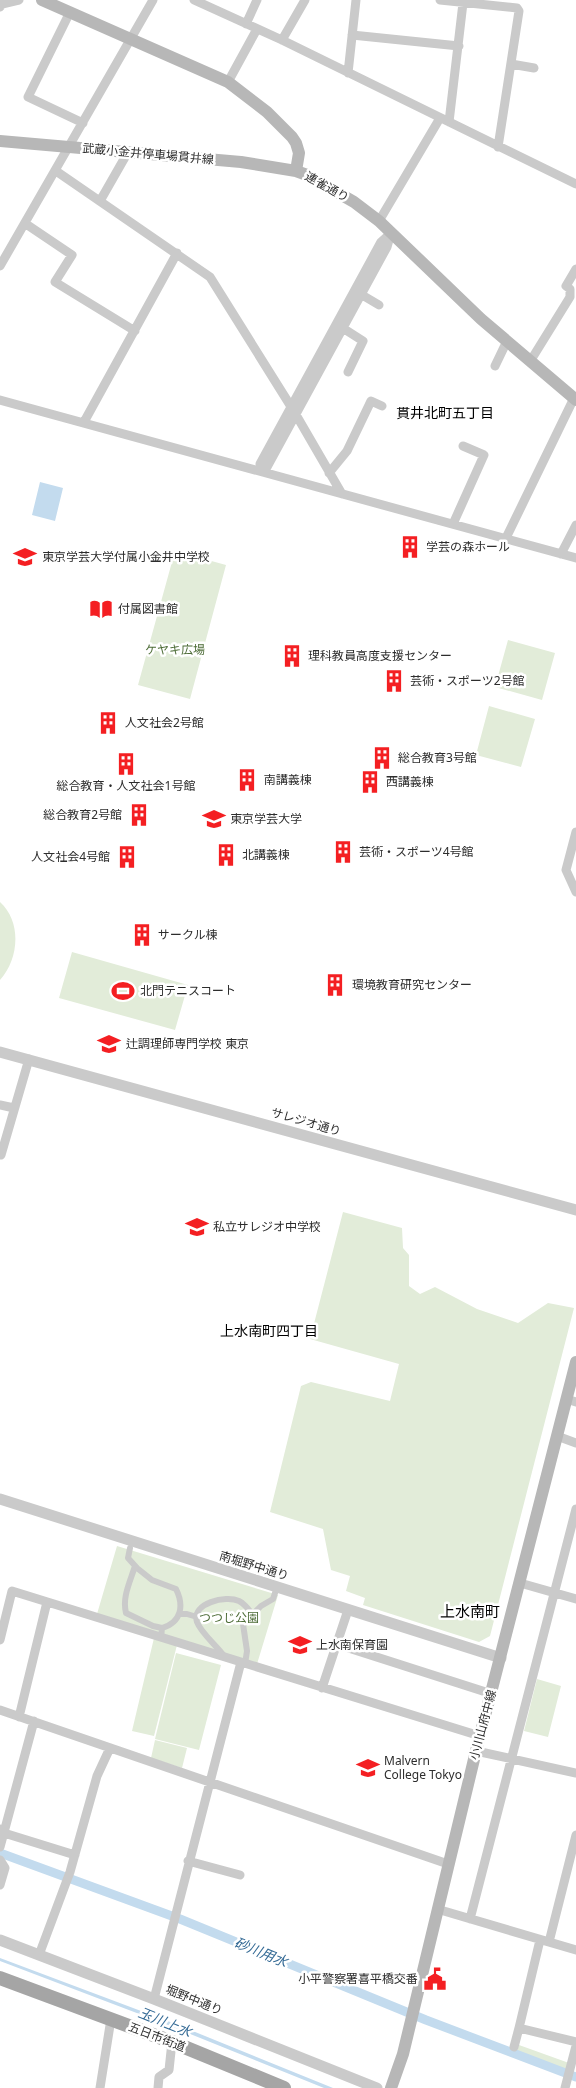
<svg xmlns="http://www.w3.org/2000/svg" width="576" height="2088" font-family="'Noto Sans','Noto Sans JP',sans-serif">
	<style>
		.green { fill: #e2ecd9 }
		.water { fill: #c3dbee }
		.lines { fill: none; stroke-linecap: round; stroke-linejoin: round }
		.canal { stroke: #c3dbee; stroke-width: 9 }
		.pedestrian { stroke: #cacaca; stroke-width: 6 }
		.minor { stroke: #cacaca; stroke-width: 9 }
		.tertiary { stroke: #cacaca; stroke-width: 11 }
		.secondary { stroke: #b7b7b7; stroke-width: 12 }
		.primary { stroke: #a5a5a5; stroke-width: 14 }
		.labels { text-anchor: middle; stroke-width: 5; stroke-linejoin: round; paint-order: stroke }
		.street-label { font-size: 12px; fill: #2d2d2d; stroke: #fff }
		.poi-label { font-size: 12px; fill: #2d2d2d; stroke: #fff; text-anchor: start }
		.park-label { font-size: 12px; fill: #4d6c37; stroke: #fff }
		.neighbourhood-label { font-size: 14px; fill: #000; stroke: #fff }
		.water-label { font-size: 14px; font-style: italic; fill: #346a95; stroke: #fff }
		.quarter-label { font-size: 15px; fill: #000; stroke: #fff }
	</style>
	<rect width="100%" height="100%" fill="#fff"/>
	<!-- green -->
	<path class="green" d="M175,551L226,565L190,699L138,685Z
		M508,640L555,653L542,700L495,687Z
		M489,706L535,719L521,767L476,755Z
		M0,902C22,922 19,959 0,980Z
		M72,952L188,985L175,1030L59,998Z
		M343,1212L402,1228L403,1248L409,1255V1286L420,1294L435,1287L477,1309L518,1323L548,1303L574,1308L490,1636L479,1642L363,1605L365,1598L346,1591L350,1576L331,1570L323,1529L270,1512L301,1386L311,1382L390,1401L399,1364L310,1339Z
		M117,1546L278,1595L257,1664L97,1614Z
		M154,1638L177,1645L154,1736L132,1731Z
		M176,1653L221,1665L199,1750L155,1739Z
		M537,1679L561,1686L548,1737L524,1731Z
		M155,1740L187,1748L182,1768L151,1758Z
		M519,2045L569,2063L568,2071L517,2051Z"/>
	<!-- water -->
	<path class="water" d="M40,482L63,488L55,521L32,515Z
		M0,1958L173,2023L333,2088H324L163,2023L0,1961Z"/>
	<g class="lines">
		<!-- canal -->
		<path class="canal" d="M0,1853L180,1919L426,2020L576,2077"/>
		<!-- pedestrian -->
		<path class="pedestrian" d="M130,1548L128,1558L137,1568L152,1580L176,1589C184,1605 182,1622 162,1628L161,1638
			M135,1566C130,1582 122,1597 126,1613L153,1626L162,1628
			M180,1614H187L197,1617
			M224,1656C217,1646 201,1633 197,1622C191,1603 226,1595 239,1601C245,1604 249,1610 253,1615
			M245,1664L247,1651L243,1624L261,1606L273,1599L277,1587"/>
		<!-- minor -->
		<path class="minor" d="M194,0L282,40L576,184
			M440,0L517,8L519,11L498,147
			M0,7L2,4L19,0
			M70,12L28,97L83,123
			M246,24L257,0
			M352,35L459,46
			M282,40L305,0
			M511,64L534,68
			M348,73L356,0
			M228,82L257,29
			M449,122L463,3
			M56,171L210,277L295,413L342,494
			M100,201L128,152
			M379,221L440,118
			M26,224L72,255L55,282L135,331
			M0,266L153,0
			M357,292L379,305
			M338,325L363,341L348,372
			M531,360L570,297V289L566,286L576,269
			M495,366L507,341
			M0,400L576,558
			M84,422L177,253
			M261,471L260,464L381,242L391,233
			M261,471L267,467L387,247L391,233
			M329,473L347,451L371,401L382,406
			M453,524L484,455L463,446
			M506,538L574,398
			M561,554L576,525
			M576,832L566,870L576,892
			M0,1105L14,1108
			M1,1155L29,1059
			M566,1399L576,1402
			M557,1436L576,1443
			M520,1583L576,1599
			M0,1640L12,1591L480,1736
			M336,1644L492,1694
			M322,1688L348,1610
			M0,1710L448,1864
			M19,1717L47,1602
			M476,1751L576,1773
			M0,1829L4,1833L75,1855
			M0,1847L34,1721
			M0,1860L5,1868L0,1885
			M188,1861L240,1875
			M437,1909L576,1950
			M470,1919L576,1509
			M540,1940L519,2028L576,2042
			M549,1942L576,1835
			M39,1955L70,1872L97,1776L110,1748
			M154,1999L241,1662
			M514,2047L519,2028
			M100,2088L111,2019
			M158,2088L159,2077L169,2070L172,2042
			M565,2088L576,2046"/>
		<!-- tertiary -->
		<path class="tertiary" d="M0,1052L576,1210
			M0,1499L501,1658
			M0,1940L154,1999L377,2088"/>
		<!-- secondary -->
		<path class="secondary" d="M42,0L228,82L267,112L292,137L296,143L299,153L296,171
			M0,141L241,162L296,171L307,175L354,202L379,221L481,319L576,400
			M391,2088L403,2054L476,1751L576,1362"/>
		<!-- primary -->
		<path class="primary" d="M0,1978L172,2042L284,2088"/>
	</g>
	<!-- icons -->
	<defs>
		<symbol id="building-bare" viewBox="-9 -9 18 18"><path d="M-4-6H4V6H1V3H-1V6H-4ZM-2.5-4.3h1.7v1.8h-1.7ZM.8-4.3h1.7v1.8H.8ZM-2.5-1h1.7V.8h-1.7ZM.8-1h1.7V.8H.8Z" fill="#f41f22" stroke="#fff" stroke-width="2.5" paint-order="stroke"/></symbol>
		<symbol id="school-bare" viewBox="-9 -9 18 18"><path d="M0-5L7-2L0 1L-7-2ZM-4 1L0 2.5L4 1V4Q0 6-4 4Z" fill="#f41f22" stroke="#fff" stroke-width="2.5" paint-order="stroke"/></symbol>
		<symbol id="library-bare" viewBox="-9 -9 18 18"><path d="M-6-4Q-3-5.5-.7-3.5V5Q-3 3-6 4ZM6-4Q3-5.5 .7-3.5V5Q3 3 6 4Z" fill="#f41f22" stroke="#fff" stroke-width="2.5" paint-order="stroke"/></symbol>
		<symbol id="university-bare" viewBox="-9 -9 18 18"><path d="M0-5L7-2L0 1L-7-2ZM-4 1L0 2.5L4 1V4Q0 6-4 4Z" fill="#f41f22" stroke="#fff" stroke-width="2.5" paint-order="stroke"/></symbol>
		<symbol id="stadium-bare" viewBox="-9 -9 18 18"><path d="M0-5a6.5 5 0 1 0 0 10a6.5 5 0 1 0 0-10ZM-3.5-1.8h7v3.6h-7Z" fill="#f41f22" stroke="#fff" stroke-width="2.5" paint-order="stroke"/></symbol>
		<symbol id="civic-bare" viewBox="-9 -9 18 18"><path d="M-.6-6.5H3V-4.5H.6V-3L4-1V1h2V6H-6V1h2V-1L-.6-3ZM-1.2 2.5V6h2.4V2.5Z" fill="#f41f22" stroke="#fff" stroke-width="2.5" paint-order="stroke"/></symbol>
	</defs>
	<g fill-rule="evenodd">
		<use href="#building-bare" x="394" y="531" width="32" height="32"/>
		<use href="#school-bare" x="9" y="541" width="32" height="32"/>
		<use href="#library-bare" x="85" y="593" width="32" height="32"/>
		<use href="#building-bare" x="276" y="640" width="32" height="32"/>
		<use href="#building-bare" x="378" y="665" width="32" height="32"/>
		<use href="#building-bare" x="92" y="707" width="32" height="32"/>
		<use href="#building-bare" x="366" y="742" width="32" height="32"/>
		<use href="#building-bare" x="110" y="748" width="32" height="32"/>
		<use href="#building-bare" x="231" y="764" width="32" height="32"/>
		<use href="#building-bare" x="354" y="766" width="32" height="32"/>
		<use href="#building-bare" x="123" y="799" width="32" height="32"/>
		<use href="#university-bare" x="198" y="803" width="32" height="32"/>
		<use href="#building-bare" x="327" y="836" width="32" height="32"/>
		<use href="#building-bare" x="210" y="839" width="32" height="32"/>
		<use href="#building-bare" x="111" y="841" width="32" height="32"/>
		<use href="#building-bare" x="126" y="919" width="32" height="32"/>
		<use href="#building-bare" x="319" y="969" width="32" height="32"/>
		<use href="#stadium-bare" x="107" y="975" width="32" height="32"/>
		<use href="#school-bare" x="93" y="1028" width="32" height="32"/>
		<use href="#school-bare" x="181" y="1211" width="32" height="32"/>
		<use href="#school-bare" x="284" y="1629" width="32" height="32"/>
		<use href="#university-bare" x="352" y="1752" width="32" height="32"/>
		<use href="#civic-bare" x="419" y="1963" width="32" height="32"/>
	</g>
	<g class="labels">
		<!-- street labels -->
		<g class="street-label">
			<text transform="translate(148 154) rotate(5)" y="4">武蔵小金井停車場貫井線</text>
			<text transform="translate(327 187) rotate(29)" y="4">連雀通り</text>
			<text transform="translate(306 1122) rotate(16)" y="4">サレジオ通り</text>
			<text transform="translate(254 1566) rotate(17)" y="4">南堀野中通り</text>
			<text transform="translate(483 1725) rotate(-75)" y="4">小川山府中線</text>
			<text transform="translate(194 2000) rotate(22)" y="4">堀野中通り</text>
			<text transform="translate(157 2037) rotate(21)" y="4">五日市街道</text>
		</g>
		<!-- poi labels -->
		<g class="poi-label">
			<text x="426" y="551">学芸の森ホール</text>
			<text x="42" y="561">東京学芸大学付属小金井中学校</text>
			<text x="118" y="613">付属図書館</text>
			<text x="308" y="660">理科教員高度支援センター</text>
			<text x="410" y="685">芸術・スポーツ2号館</text>
			<text x="125" y="727">人文社会2号館</text>
			<text x="398" y="762">総合教育3号館</text>
			<text x="264" y="784">南講義棟</text>
			<text x="386" y="786">西講義棟</text>
			<text x="126" y="790" text-anchor="middle">総合教育・人文社会1号館</text>
			<text x="122" y="819" text-anchor="end">総合教育2号館</text>
			<text x="230" y="823">東京学芸大学</text>
			<text x="359" y="856">芸術・スポーツ4号館</text>
			<text x="242" y="859">北講義棟</text>
			<text x="110" y="861" text-anchor="end">人文社会4号館</text>
			<text x="158" y="939">サークル棟</text>
			<text x="352" y="989">環境教育研究センター</text>
			<text x="140" y="995">北門テニスコート</text>
			<text x="126" y="1048">辻調理師専門学校 東京</text>
			<text x="213" y="1231">私立サレジオ中学校</text>
			<text x="316" y="1649">上水南保育園</text>
			<text x="384" y="1765">Malvern<tspan x="384" dy="14">College Tokyo</tspan></text>
			<text x="418" y="1983" text-anchor="end">小平警察署喜平橋交番</text>
		</g>
		<!-- park labels -->
		<g class="park-label">
			<text x="175" y="654">ケヤキ広場</text>
			<text x="229" y="1622">つつじ公園</text>
		</g>
		<!-- neighbourhood labels -->
		<g class="neighbourhood-label">
			<text x="445" y="418">貫井北町五丁目</text>
			<text x="269" y="1336">上水南町四丁目</text>
		</g>
		<!-- water labels -->
		<g class="water-label">
			<text transform="translate(261 1952) rotate(22)" y="5">砂川用水</text>
			<text transform="translate(165 2022) rotate(22)" y="5">玉川上水</text>
		</g>
		<!-- quarter labels -->
		<g class="quarter-label">
			<text x="470" y="1617">上水南町</text>
		</g>
	</g>
</svg>
